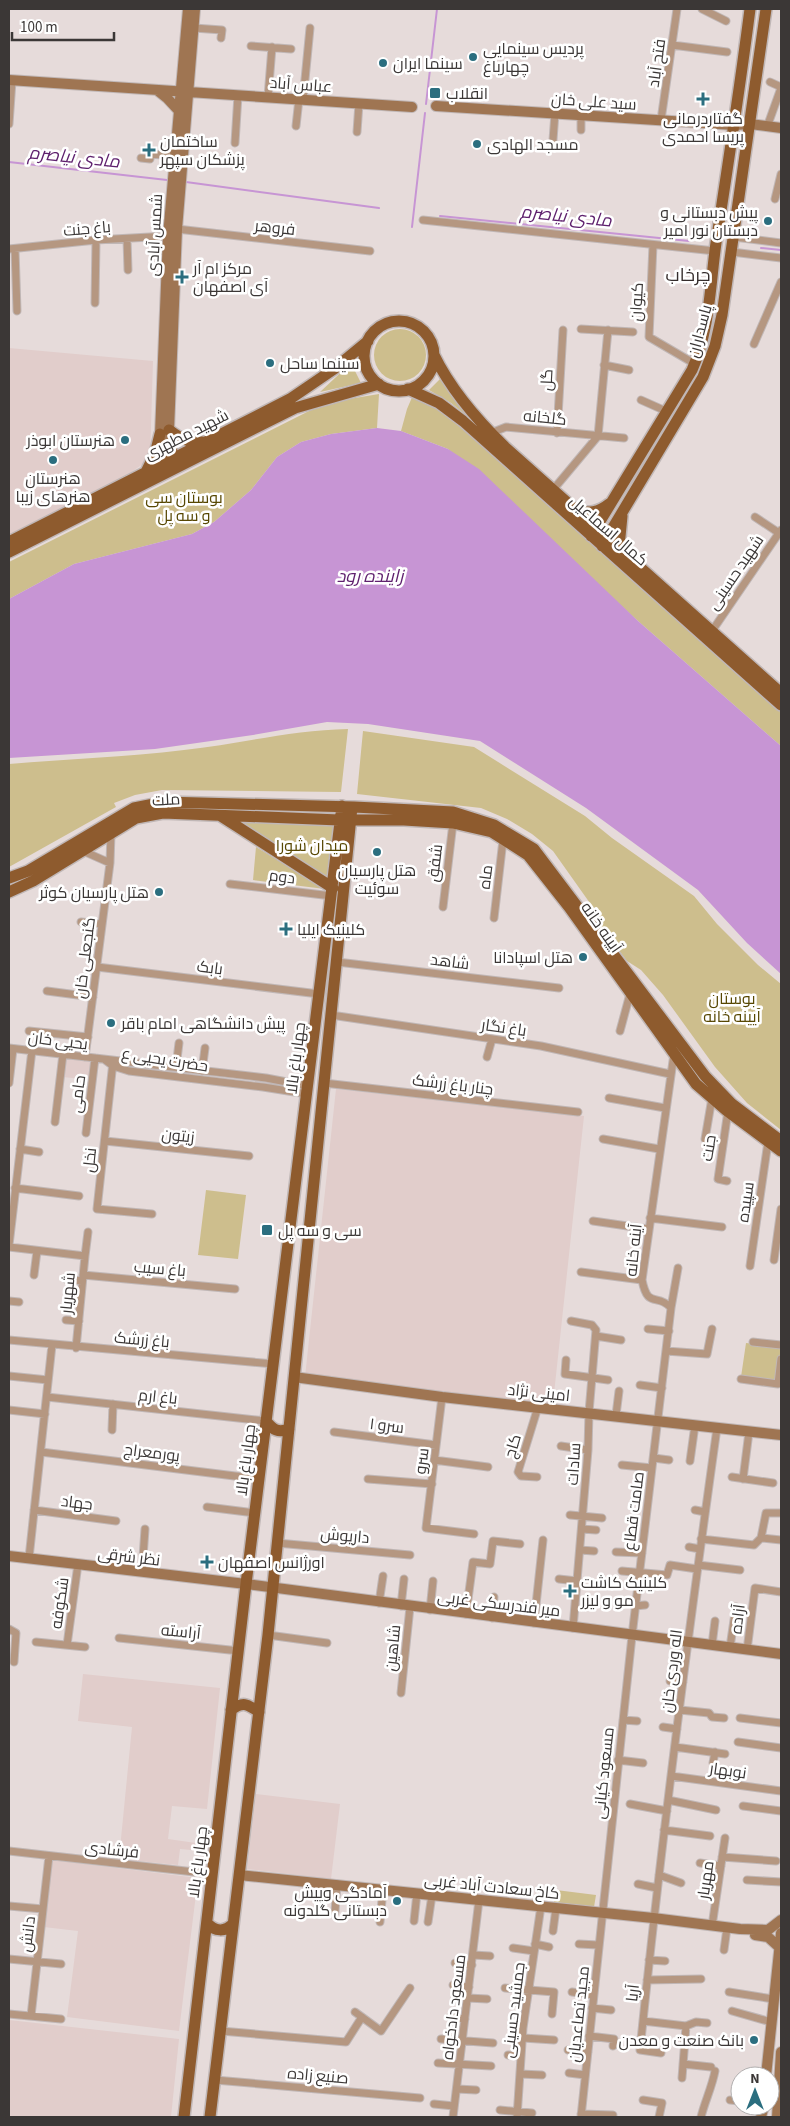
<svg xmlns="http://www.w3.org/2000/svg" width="790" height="2126" font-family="'Source Sans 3',Cairo,sans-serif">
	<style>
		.built { fill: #e1cdcb }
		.green { fill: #cdbe8d }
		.water { fill: #c795d4 }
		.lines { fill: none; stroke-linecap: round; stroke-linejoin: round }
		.stream { stroke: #c795d4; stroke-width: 2 }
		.street-casing { stroke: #c0b7b6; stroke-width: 9 }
		.secondary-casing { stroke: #c0b7b6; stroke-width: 12 }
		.primary-casing { stroke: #c0b7b6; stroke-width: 14 }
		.street { stroke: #b59781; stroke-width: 7 }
		.secondary { stroke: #9f7552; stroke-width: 10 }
		.primary { stroke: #8e5b2e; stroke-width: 11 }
		.poi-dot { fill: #2b6e7f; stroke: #fff; stroke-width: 2 }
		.labels { text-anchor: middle; stroke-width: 5; stroke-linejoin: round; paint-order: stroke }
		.poi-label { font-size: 16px; fill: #3b3736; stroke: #fff; text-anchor: start }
		.street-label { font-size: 16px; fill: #3b3736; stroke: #fff }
		.park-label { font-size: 16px; fill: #574702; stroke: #fff }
		.water-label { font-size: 18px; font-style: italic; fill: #5f216e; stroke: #fff }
		.neighbourhood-label { font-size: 18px; fill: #352d2c; stroke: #fff }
	</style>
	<rect width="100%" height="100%" fill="#e6dbda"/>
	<!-- built -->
	<path class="built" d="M9,348L153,361L150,459L93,499L9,535Z
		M66,1057L93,1060L91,1080L63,1077Z
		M336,1089L584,1116L553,1403L305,1377Z
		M83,1674L220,1688L207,1809L172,1806L168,1839L203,1844L202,1851L180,1849L178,1865L119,1859L132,1727L78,1721Z
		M256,1794L340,1804L331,1879L247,1869Z
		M52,1860L198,1878L179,2031L67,2017L78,1931L44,1927Z
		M9,2020L179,2039L171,2117H9Z"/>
	<!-- green -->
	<path class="green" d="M374 355a26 26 0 1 1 52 0a26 26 0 1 1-52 0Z
		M351,363L361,383L320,392Z
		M441,378L472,420L451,403L429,390Z
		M379,394L377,428L331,434L301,442L277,457L251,490L214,522L192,534L74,564L9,599V562L311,410L331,402Z
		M413,395L451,415L781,707V746L638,621L448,449L401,431L407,409Z
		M348,729L341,792L162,790L135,795L114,803L116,807L9,867V764C67,759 126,757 184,750C239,744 292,730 348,729Z
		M363,731L474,747L585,816L612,838L694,896L717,924L758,965L781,984V1130L747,1103L715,1067L663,995L641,970L627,961L591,914L592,906L553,851L532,834L507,819L481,808L357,794Z
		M232,820L336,823L330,881Z
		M256,847L325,889L253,880Z
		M206,1190L246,1195L238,1259L198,1255Z
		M746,1343L781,1347L777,1381L741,1377Z
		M556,1890L596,1895L594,1907L554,1902Z"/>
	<!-- water -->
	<path class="water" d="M377,428L401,431L448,449L479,469L638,621L781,746V974L747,943L698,890L586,808L480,741L368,724L327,722L253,735L155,749L9,758V599L74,564L192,534L214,522L251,490L277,457L301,442L331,434Z"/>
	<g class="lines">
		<!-- stream -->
		<path class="stream" d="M426,104L437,9
			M9,162L167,180
			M186,182L379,208
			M440,216L689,241
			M412,227L425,113
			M761,248L781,250"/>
		<defs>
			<path id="street" d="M702,9L726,21
				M194,28L222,30L221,38
				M672,45L727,52
				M251,46L291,49
				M770,82L781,87
				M268,97L272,47
				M303,100L310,28
				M661,120L677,9
				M9,124L12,81
				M296,126L299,99
				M767,127L781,88
				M581,130V115
				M357,132L359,103
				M553,140L555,113
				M235,143L238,95
				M141,158L150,159V154L175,156
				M775,199L781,174
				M423,220L715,251
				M177,229L370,251
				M734,237L781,243
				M127,239L128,270
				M653,245L649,337L695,364
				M9,249L96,240L168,236
				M15,249L17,311
				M732,252L781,258
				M95,303L96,240
				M581,329L633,332
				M754,344L781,282
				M604,365L629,370
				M641,400L668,412
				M491,433L506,427L624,438
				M557,433L563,330
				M552,491L598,436L608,330
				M755,517L779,533
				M712,631L781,530
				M83,851L110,863
				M230,884L332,896
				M443,907L453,823
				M494,918L503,840
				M81,922L102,924
				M337,962L559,988
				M97,967L319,994
				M47,991L93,997
				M331,1015L541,1046L670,1074
				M29,1031L88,1037
				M620,1031L630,994
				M9,1048L266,1078L308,1086
				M85,1057L110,863L111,833
				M487,1057L492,1039
				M105,1060L113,1066L129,1071L263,1087L307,1094
				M113,1062L97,1209L152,1214
				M176,1067L179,1043
				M202,1071L205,1048
				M9,1083L13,1049
				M324,1083L578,1112
				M609,1098L665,1108
				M55,1122L63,1054
				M86,1133L95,1058
				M603,1139L659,1149
				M705,1139L712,1098
				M105,1141L249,1156
				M20,1149L39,1152
				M727,1181L718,1179L728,1111
				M15,1188L79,1196
				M650,1218L722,1227
				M593,1221L648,1229
				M9,1245L32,1050
				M9,1247L85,1256L76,1348
				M85,1256L88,1232
				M774,1260L781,1209
				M750,1266L768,1142
				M581,1272L642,1280
				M34,1275L37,1251
				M83,1275L235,1289
				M66,1279L82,1281
				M9,1301L19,1302
				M671,1308L678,1268
				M66,1320L79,1321
				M571,1321L592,1325L596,1330L589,1412L588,1450L573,1628
				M648,1329L669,1331
				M596,1336L621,1340
				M9,1340L274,1364
				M753,1342L781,1345
				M666,1351L707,1354L712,1329
				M566,1360L565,1374L608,1380
				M9,1376L48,1380
				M741,1379L778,1384L781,1359
				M640,1385L662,1388
				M47,1397L266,1421
				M442,1397L426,1528L474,1534
				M9,1410L45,1414
				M616,1415L619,1391
				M112,1430L113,1404
				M334,1432L436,1445
				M561,1446L588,1450
				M41,1452L259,1479
				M654,1458L669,1460
				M434,1460L488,1467
				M690,1461L695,1425
				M622,1465L652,1468
				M537,1477L521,1476L518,1472L538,1407
				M732,1477L773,1483
				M368,1479L432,1484
				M743,1479L749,1432
				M207,1507L255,1513
				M34,1510L116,1521
				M695,1510L705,1512
				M570,1515L602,1518
				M582,1529L596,1530
				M761,1538L766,1513H781
				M701,1539L754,1545L761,1538L781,1540
				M277,1543L410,1555
				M689,1547L700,1549
				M580,1550L594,1551
				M616,1552L642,1553
				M29,1558L52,1345
				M698,1565L740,1570
				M622,1571L667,1575L670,1565L697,1569
				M142,1572L145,1529
				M559,1579L577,1581
				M379,1603L383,1576
				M401,1606L404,1579
				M635,1606L645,1605
				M430,1610L433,1581
				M466,1614L473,1562L490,1564L493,1541L520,1544
				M492,1618L494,1597
				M534,1623L543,1540
				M9,1629L16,1633L14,1662
				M268,1635L327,1643
				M119,1638L239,1651
				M36,1642L85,1647
				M67,1645L78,1564
				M712,1645L715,1621
				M730,1647L736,1607
				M747,1650L755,1588L781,1592
				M670,1681L683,1682
				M401,1693L410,1607
				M680,1710L709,1713L712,1717L724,1718
				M740,1718L781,1723
				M623,1720L637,1721
				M663,1727L677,1729
				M738,1742L781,1748
				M675,1747L725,1754
				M618,1760L643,1763
				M713,1763L715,1752
				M671,1776L781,1791
				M668,1800L716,1810
				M630,1804L667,1811
				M743,1806L781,1811
				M664,1830L710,1836
				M9,1851L212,1874
				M722,1857L776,1861
				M700,1863L721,1866
				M659,1875L681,1883
				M747,1880L781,1882
				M638,1884L657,1888
				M9,1906L43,1909
				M335,1912L337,1884
				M414,1921L417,1893
				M380,1922L383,1889
				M428,1922L432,1895
				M712,1926L725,1838
				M553,1931L556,1908
				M535,1944L549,1947
				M579,1944L598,1945
				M513,1948L534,1951
				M724,1950L727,1928
				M473,1955L490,1956
				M9,1959L61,1964
				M649,1960L665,1961
				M455,1963L472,1965
				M647,1980L701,1979
				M453,1985L469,1987
				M505,1988L554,1992L552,2014
				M572,1992L593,1995
				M729,1992L773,1999
				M468,1998L487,1999
				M592,2008L611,2010
				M732,2011L771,2022
				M355,2012L381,2031L410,1988
				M9,2014L61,2019
				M31,2016L49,1856
				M450,2017L465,2019
				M643,2021L686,2026L696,2022L707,2023
				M221,2031L346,2042L362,2017
				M589,2036L614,2039L613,2046
				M523,2038L554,2040
				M441,2039L493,2043
				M568,2050L588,2052
				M661,2053L640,2050C661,1842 688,1635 717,1428
				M508,2055L521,2056
				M438,2063L491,2066
				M683,2064L711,2067
				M569,2073L585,2075
				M520,2074L542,2075
				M682,2078L686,2026
				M215,2080L420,2098
				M457,2089L476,2090
				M643,2100L662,2103L659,2117
				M730,2100L740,2101
				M434,2104L454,2106
				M500,2110L532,2113
				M581,2114L613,2115
				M453,2117L479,1900
				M517,2117L523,2028L541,1906
				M581,2117L632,1636L671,1308C657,1292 648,1310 642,1280L674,1054
				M701,2117C705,2101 712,2087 715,2071"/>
			<path id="secondary" d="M9,80L412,107
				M157,90L167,98L180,112
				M436,106L734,125L750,124L781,128
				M175,466L169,430L177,229L195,9
				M166,469L160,434L168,236L188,9
				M294,1377L442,1397L781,1435
				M9,1556L246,1584L781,1654
				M239,1875L653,1918L740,1929L768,1930L781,1920
				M755,1935L768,1937L779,1947
				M766,2076L781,1933
				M761,2117L764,2106
				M777,2117L781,2052"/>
			<path id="primary" d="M364 356a35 35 0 1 1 70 0a35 35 0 1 1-70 0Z
				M434,355C451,390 477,420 505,447L781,693
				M408,389L439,403L463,421L781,705
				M169,430C181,439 188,443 202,442
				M146,472L155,454L160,434
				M576,511C589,513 598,513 609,504
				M591,536L692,370C710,330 710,285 716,243C728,165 740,87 750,9
				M9,542L290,399L334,369L368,341
				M602,546L703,377L715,346L722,315L766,9
				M9,552L295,408L379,384
				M616,552L619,547L622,516
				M221,816L333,888
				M9,878L28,871L134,808L164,802L354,807L453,812L494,825L534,849L705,1076L732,1104L781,1141
				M9,892L33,881L136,818L163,813L339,820H404L453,823L492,832L528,855L569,907L696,1084L726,1110L781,1151
				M266,1421C273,1430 278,1433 289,1429
				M231,1710C243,1701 247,1704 259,1712
				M207,1923C215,1932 225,1932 233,1924
				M184,2117L246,1584L342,806
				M210,2117L268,1635L352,807"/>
		</defs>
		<!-- street casing -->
		<use href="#street" class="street-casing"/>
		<!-- secondary casing -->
		<use href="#secondary" class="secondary-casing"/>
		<!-- primary casing -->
		<use href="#primary" class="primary-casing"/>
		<!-- street -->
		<use href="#street" class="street"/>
		<!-- secondary -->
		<use href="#secondary" class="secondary"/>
		<!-- primary -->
		<use href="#primary" class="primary"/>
	</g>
	<!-- markers -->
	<g class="poi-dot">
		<circle cx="473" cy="57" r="5"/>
		<circle cx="383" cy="63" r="5"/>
		<rect x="429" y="87" width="12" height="12" rx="2.5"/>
		<path d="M700.5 91.5h5v5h5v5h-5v5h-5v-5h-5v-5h5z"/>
		<circle cx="477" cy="144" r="5"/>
		<path d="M146.5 142.5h5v5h5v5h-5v5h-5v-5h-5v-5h5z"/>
		<circle cx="768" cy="221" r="5"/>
		<path d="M179.5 269.5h5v5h5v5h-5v5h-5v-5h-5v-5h5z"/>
		<circle cx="270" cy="363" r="5"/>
		<circle cx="125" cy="440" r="5"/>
		<circle cx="53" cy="460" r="5"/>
		<circle cx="377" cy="852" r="5"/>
		<circle cx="159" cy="892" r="5"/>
		<path d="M283.5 921.5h5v5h5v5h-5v5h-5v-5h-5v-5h5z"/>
		<circle cx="583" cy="957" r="5"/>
		<circle cx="111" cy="1023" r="5"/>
		<rect x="261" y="1224" width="12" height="12" rx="2.5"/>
		<path d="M204.5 1554.5h5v5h5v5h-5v5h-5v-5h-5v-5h5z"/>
		<path d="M567.5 1583.5h5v5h5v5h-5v5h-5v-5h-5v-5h5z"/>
		<circle cx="397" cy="1901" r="5"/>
		<circle cx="754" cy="2040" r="5"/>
	</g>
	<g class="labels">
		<!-- poi labels -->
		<g class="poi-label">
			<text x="483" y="54">پردیس سینمایی<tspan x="483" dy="18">چهارباغ</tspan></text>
			<text x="393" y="69">سینما ایران</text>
			<text x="446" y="99">انقلاب</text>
			<text x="703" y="124" text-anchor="middle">گفتاردرمانی<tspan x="703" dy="18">پریسا احمدی</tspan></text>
			<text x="160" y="147">ساختمان<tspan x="160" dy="18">پزشکان سپهر</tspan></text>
			<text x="487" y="150">مسجد الهادی</text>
			<text x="758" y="218" text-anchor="end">پیش دبستانی و<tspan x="758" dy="18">دبستان نور امیر</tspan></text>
			<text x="193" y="274">مرکز ام آر<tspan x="193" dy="18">آی اصفهان</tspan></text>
			<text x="280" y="369">سینما ساحل</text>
			<text x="115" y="446" text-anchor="end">هنرستان ابوذر</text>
			<text x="53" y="484" text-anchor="middle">هنرستان<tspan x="53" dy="18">هنرهای زیبا</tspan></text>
			<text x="377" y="876" text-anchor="middle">هتل پارسیان<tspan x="377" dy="18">سوئیت</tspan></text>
			<text x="149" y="898" text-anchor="end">هتل پارسیان کوثر</text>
			<text x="297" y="935">کلینیک ایلیا</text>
			<text x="573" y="963" text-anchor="end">هتل اسپادانا</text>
			<text x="121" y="1029">پیش دانشگاهی امام باقر</text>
			<text x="278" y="1236">سی و سه پل</text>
			<text x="218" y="1568">اورژانس اصفهان</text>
			<text x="581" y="1588">کلینیک کاشت<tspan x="581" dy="18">مو و لیزر</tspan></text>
			<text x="387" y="1898" text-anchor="end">آمادگی وپیش<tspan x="387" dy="18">دبستانی گلدونه</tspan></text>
			<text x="744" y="2046" text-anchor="end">بانک صنعت و معدن</text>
		</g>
		<!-- street labels -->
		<g class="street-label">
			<text transform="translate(656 63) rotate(-82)" y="6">فتح آباد</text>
			<text transform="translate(301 84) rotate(4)" y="6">عباس آباد</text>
			<text transform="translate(594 101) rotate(4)" y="6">سید علی خان</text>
			<text transform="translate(275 227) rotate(6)" y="6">فروهر</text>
			<text transform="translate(87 228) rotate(-5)" y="6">باغ جنت</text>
			<text transform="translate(154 235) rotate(-87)" y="6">شمس آبادی</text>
			<text transform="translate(636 302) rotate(-87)" y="6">کیوان</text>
			<text transform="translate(699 331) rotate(-75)" y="6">پاسداران</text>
			<text transform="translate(546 380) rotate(-87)" y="6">گل</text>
			<text transform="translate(545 417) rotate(6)" y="6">گلخانه</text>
			<text transform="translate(186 434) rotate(-27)" y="6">شهید مطهری</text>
			<text transform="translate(609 530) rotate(41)" y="6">کمال اسماعیل</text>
			<text transform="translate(735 572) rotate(-56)" y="6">شهید حسینی</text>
			<text transform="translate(166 799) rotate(-3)" y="6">ملت</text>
			<text transform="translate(434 863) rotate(-83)" y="6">شفق</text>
			<text transform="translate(282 876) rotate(7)" y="6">دوم</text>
			<text transform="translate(485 877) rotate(-83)" y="6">ماه</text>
			<text transform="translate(602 927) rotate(55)" y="6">آیینه خانه</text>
			<text transform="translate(84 958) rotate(-83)" y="6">گنجعلی خان</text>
			<text transform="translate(450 961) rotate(7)" y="6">شاهد</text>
			<text transform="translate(210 967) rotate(7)" y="6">بابک</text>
			<text transform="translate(504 1027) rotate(8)" y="6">باغ نگار</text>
			<text transform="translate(58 1040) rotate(7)" y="6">یحیی خان</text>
			<text transform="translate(295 1058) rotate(-83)" y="6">چهار باغ بالا</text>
			<text transform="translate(165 1059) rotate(9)" y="6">حضرت یحیی ع</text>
			<text transform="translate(453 1084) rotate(7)" y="6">چنار باغ زرشک</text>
			<text transform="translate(77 1094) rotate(-83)" y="6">حامی</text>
			<text transform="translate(178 1135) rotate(6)" y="6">زیتون</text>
			<text transform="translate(708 1148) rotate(-81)" y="6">جنت</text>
			<text transform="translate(89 1160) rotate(-84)" y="6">نخل</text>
			<text transform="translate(745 1202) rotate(-82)" y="6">سپیده</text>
			<text transform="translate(633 1250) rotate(-84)" y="6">آینه خانه</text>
			<text transform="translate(160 1268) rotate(5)" y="6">باغ سیب</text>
			<text transform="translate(67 1293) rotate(-85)" y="6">شهریار</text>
			<text transform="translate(142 1339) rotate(5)" y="6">باغ زرشک</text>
			<text transform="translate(539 1392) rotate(6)" y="6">امینی نژاد</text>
			<text transform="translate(158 1396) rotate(6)" y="6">باغ ارم</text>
			<text transform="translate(387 1425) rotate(7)" y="6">سرو ۱</text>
			<text transform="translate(512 1446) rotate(-73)" y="6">کاج</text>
			<text transform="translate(152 1452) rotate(7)" y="6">پورمعراج</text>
			<text transform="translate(245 1460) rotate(-83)" y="6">چهار باغ بالا</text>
			<text transform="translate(421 1461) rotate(-83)" y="6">سرو</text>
			<text transform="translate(573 1464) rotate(-86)" y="6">سادات</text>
			<text transform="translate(77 1502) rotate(7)" y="6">جهاد</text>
			<text transform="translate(633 1511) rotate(-83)" y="6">صامت قطاع</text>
			<text transform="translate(345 1535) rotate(5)" y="6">داریوش</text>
			<text transform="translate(129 1556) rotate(7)" y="6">نظر شرقی</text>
			<text transform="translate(59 1603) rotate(-82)" y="6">شکوفه</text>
			<text transform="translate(499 1603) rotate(7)" y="6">میر فندرسکی غربی</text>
			<text transform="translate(737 1619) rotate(-83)" y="6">آزاده</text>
			<text transform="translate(181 1631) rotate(6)" y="6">آراسته</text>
			<text transform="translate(392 1648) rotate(-84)" y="6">شاهین</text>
			<text transform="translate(671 1671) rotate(-83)" y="6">اله وردی خان</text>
			<text transform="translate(728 1770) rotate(8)" y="6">نوبهار</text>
			<text transform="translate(603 1773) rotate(-84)" y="6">مسعود کیانی</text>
			<text transform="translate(112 1849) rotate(6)" y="6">فرشادی</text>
			<text transform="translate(197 1862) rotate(-83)" y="6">چهار باغ بالا</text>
			<text transform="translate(705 1880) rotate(-82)" y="6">مهریار</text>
			<text transform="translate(492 1886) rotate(6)" y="6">کاخ سعادت آباد غربی</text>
			<text transform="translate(27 1934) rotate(-83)" y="6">دانش</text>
			<text transform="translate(632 1993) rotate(-84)" y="6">آریا</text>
			<text transform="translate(453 2007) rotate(-83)" y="6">مسعود دادخواه</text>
			<text transform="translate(513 2010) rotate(-83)" y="6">جمشید حسینی</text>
			<text transform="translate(578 2014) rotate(-84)" y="6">مجید تصاعدیان</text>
			<text transform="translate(318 2075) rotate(5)" y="6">صنیع زاده</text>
		</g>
		<!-- park labels -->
		<g class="park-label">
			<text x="184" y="503">بوستان سی<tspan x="184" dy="18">و سه پل</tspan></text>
			<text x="312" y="851">میدان شورا</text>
			<text x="732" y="1004">بوستان<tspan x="732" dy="18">آیینه خانه</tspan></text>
		</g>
		<!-- water labels -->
		<g class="water-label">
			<text transform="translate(74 157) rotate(6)" y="6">مادی نیاصرم</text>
			<text transform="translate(566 216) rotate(6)" y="6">مادی نیاصرم</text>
			<text x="370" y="582">زاینده رود</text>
		</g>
		<!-- neighbourhood labels -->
		<g class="neighbourhood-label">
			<text x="688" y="281">چرخاب</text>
		</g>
	</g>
	<!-- border -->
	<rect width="790" height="2126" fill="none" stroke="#3b3736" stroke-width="20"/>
	<!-- north arrow -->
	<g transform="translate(755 2091)"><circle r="24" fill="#ffffff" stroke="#b1afaf"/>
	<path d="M0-4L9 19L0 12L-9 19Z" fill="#2b6e7f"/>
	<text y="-8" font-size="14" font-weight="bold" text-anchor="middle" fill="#3b3736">N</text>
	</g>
	<!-- scale -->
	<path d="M12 32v8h102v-8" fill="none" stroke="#3b3736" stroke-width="2.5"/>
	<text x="20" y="32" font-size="15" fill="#3b3736" stroke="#ffffff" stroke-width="4" paint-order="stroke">100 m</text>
</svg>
